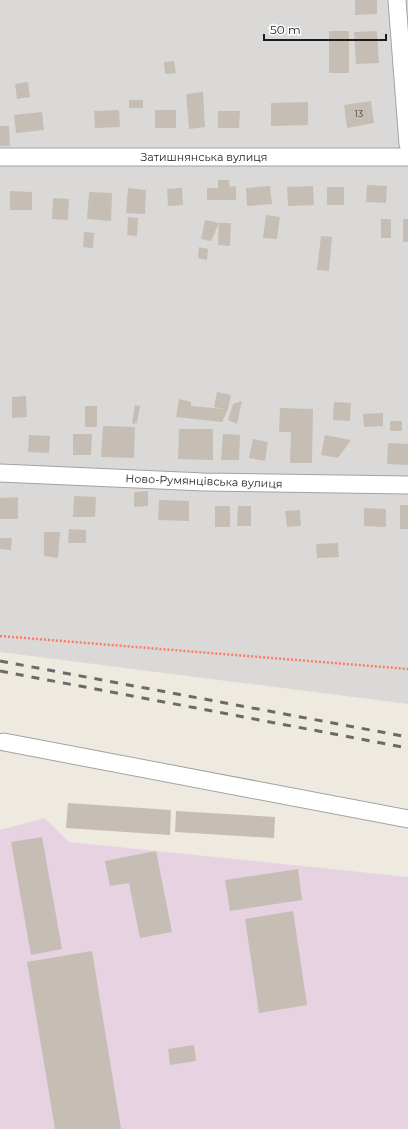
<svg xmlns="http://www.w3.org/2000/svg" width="408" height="1129" font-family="Montserrat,sans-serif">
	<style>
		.residential { fill: #dad9d8 }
		.industrial { fill: #e7d2e2 }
		.building { fill: #c6bdb4 }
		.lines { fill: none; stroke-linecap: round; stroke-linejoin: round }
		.minor-casing { stroke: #a3a3a3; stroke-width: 19 }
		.path { stroke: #ff7a60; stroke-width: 2.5; stroke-dasharray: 2 2; stroke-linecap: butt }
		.minor { stroke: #fff; stroke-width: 17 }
		.rail { stroke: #6a6a6a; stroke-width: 3; stroke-dasharray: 8 8; stroke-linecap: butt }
		.labels { text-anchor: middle; stroke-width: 4; stroke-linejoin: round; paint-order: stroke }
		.number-label { font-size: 9px; fill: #464442 }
		.street-label { font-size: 11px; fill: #1c1c1c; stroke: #fff }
	</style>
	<rect width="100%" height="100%" fill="#eeeae0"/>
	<!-- residential -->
	<path class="residential" d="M0,0H408V704L0,652Z"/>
	<!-- industrial -->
	<path class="industrial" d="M45,818L69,842L408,877V1129H0V830Z"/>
	<!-- building -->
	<path class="building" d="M355,0H377V14L355,15Z
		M329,31H349V73H329Z
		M377,31L379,63L356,64L354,32Z
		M174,61L176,73L165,74L164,62Z
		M28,82L30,97L17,99L15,84Z
		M203,92L205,127L189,129L186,94Z
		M129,100H143V108H129Z
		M371,101L374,123L347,128L344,105Z
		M308,102V125L271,126V103Z
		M119,110L120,127L95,128L94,111Z
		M155,110H176V128H155Z
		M218,111H240L239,128H218Z
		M42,112L44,130L16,133L14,115Z
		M0,126H9L10,146H0Z
		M218,180H229L230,187L236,186V200H207V188H218Z
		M367,185L387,186L386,203L366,202Z
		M270,186L272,204L247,206L246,188Z
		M313,186L314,205L288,206L287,187Z
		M327,187H344V205H327Z
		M128,188L146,190L145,214L126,213Z
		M182,188L183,205L168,206L167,189Z
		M10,191L32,192V210H10Z
		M89,192L112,193L111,221L87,219Z
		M53,198L69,199L68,220L52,219Z
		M266,215L280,217L277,239L263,238Z
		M128,217L138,218L137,236L127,235Z
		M381,219H391V238H381Z
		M403,219H408V242H403Z
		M205,220L219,223L211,241L201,239Z
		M219,223H231L230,246L218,245Z
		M84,232L94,233L93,248L83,247Z
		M321,236L332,237L329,271L317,270Z
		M199,247L208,249L207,260L198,258Z
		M217,392L231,395L228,409L222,422L176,417L179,399L191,402V406L225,409L214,407Z
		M26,396L27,417L12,418V397Z
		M242,401L237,424L228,420L233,404Z
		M334,402L351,403L350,421L333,420Z
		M135,405L140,406L137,423L132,424Z
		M85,406H97V427H85Z
		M280,408L313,409L312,463H290L291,432H279Z
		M383,413V426L364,427L363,414Z
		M390,421H402V431H390Z
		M103,426L135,427L134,458L101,457Z
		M179,429H213V460L178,459Z
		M73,434H92L91,455H73Z
		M223,434L240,435L239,460H221Z
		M29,435L50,436L49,453L28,452Z
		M325,435L351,440L338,458L321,455Z
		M253,439L268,442L265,461L249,458Z
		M388,443L408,444V465L387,464Z
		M148,491V506L134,507V492Z
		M74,496L96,497L95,517H73Z
		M18,497V519H0V498Z
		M159,500L189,501V521L158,520Z
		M400,505H408V529H400Z
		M215,506H230V527H215Z
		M238,506H251V526H237Z
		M364,508L386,509V527L364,526Z
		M300,510L301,526L287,527L285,511Z
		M69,529L86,530V543H68Z
		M44,532H60L58,558L44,556Z
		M0,538H12L11,550L0,549Z
		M338,543L339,557L317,558L316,544Z
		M68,803L171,810L170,835L66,828Z
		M176,811L275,817L274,838L175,832Z
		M42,837L62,949L31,955L11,842Z
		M156,851L172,932L140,938L129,883L110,886L105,861Z
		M298,869L302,900L230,911L225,880Z
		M293,911L307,1005L259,1013L245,919Z
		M92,951L121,1129H55L27,962Z
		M194,1045L196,1061L170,1065L168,1049Z"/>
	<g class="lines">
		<defs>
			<path id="minor" d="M397,0L408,144
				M0,157H408
				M0,473L204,482L408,485
				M4,742L408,819"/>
		</defs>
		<!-- minor casing -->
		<use href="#minor" class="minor-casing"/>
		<!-- path -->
		<path class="path" d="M0,636L408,669"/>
		<!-- minor -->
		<use href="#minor" class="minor"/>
		<!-- rail -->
		<path class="rail" d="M0,661L408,737
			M0,671L408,748"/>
	</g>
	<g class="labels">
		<!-- number labels -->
		<g class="number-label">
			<text x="359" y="117">13</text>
		</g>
		<!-- street labels -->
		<g class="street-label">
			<text x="204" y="161">Затишнянська вулиця</text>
			<text transform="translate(204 481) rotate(2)" y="4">Ново-Румянцівська вулиця</text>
		</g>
	</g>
	<!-- scale -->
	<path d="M264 34v6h122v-6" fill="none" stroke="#1c1c1c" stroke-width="2"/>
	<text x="270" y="34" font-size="12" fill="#1c1c1c" stroke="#ffffff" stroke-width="3" paint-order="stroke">50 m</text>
</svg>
